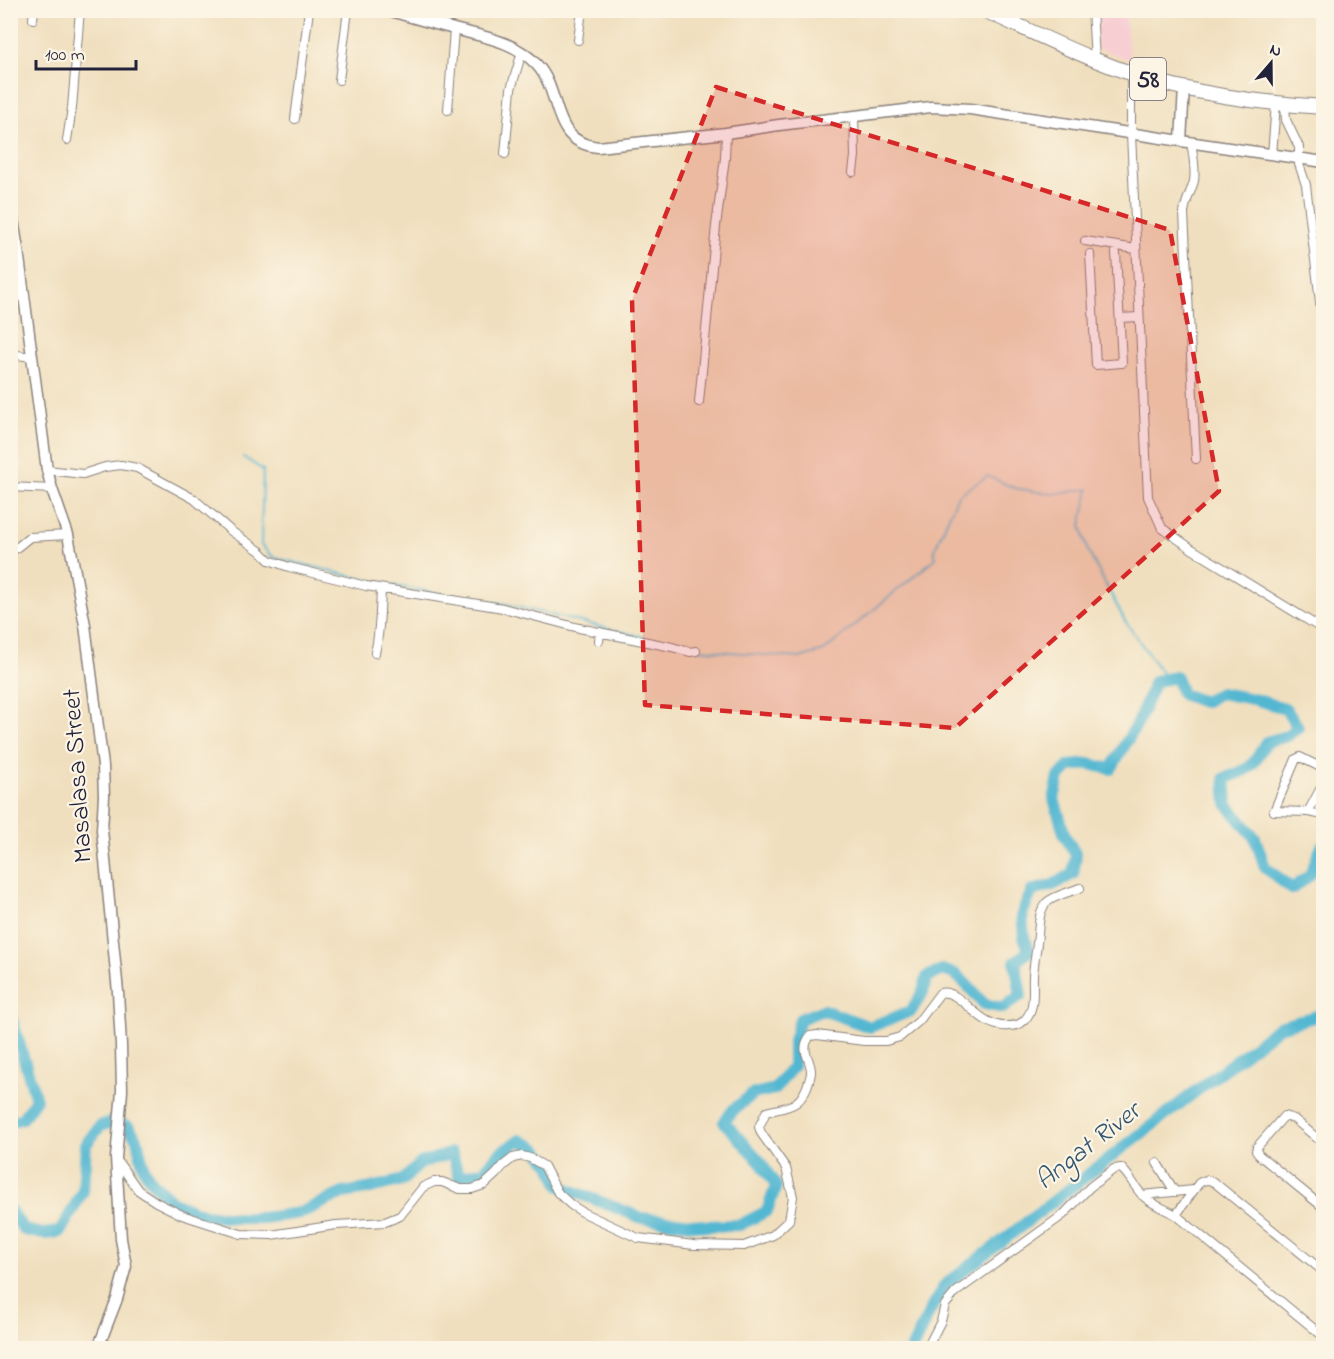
<svg xmlns="http://www.w3.org/2000/svg" width="1334" height="1359" font-family="'Indie Flower',sans-serif">
	<style>
		.built { fill: #f7cfd3 }
		.lines { fill: none; stroke-linecap: round; stroke-linejoin: round }
		.stream { stroke: #53b7d2; stroke-width: 2 }
		.river { stroke: #53b7d2; stroke-width: 12 }
		.street-casing { stroke: #89807c; stroke-width: 10 }
		.secondary-casing { stroke: #89807c; stroke-width: 13 }
		.highway-casing { stroke: #89807c; stroke-width: 16 }
		.street { stroke: #fff; stroke-width: 8 }
		.secondary { stroke: #fff; stroke-width: 10 }
		.highway { stroke: #fff; stroke-width: 14 }
		.marked { fill: #d62828; fill-opacity: 0.2; stroke: #d62828; stroke-width: 4.5; stroke-dasharray: 12 8; stroke-linejoin: round }
		.labels { text-anchor: middle; stroke-width: 4.5; stroke-linejoin: round; paint-order: stroke }
		.shield { fill: #fcf5e5; stroke: #63616e; stroke-width: 1.5 }
		.shield-label { font-size: 24px; font-weight: bold; fill: #22223b }
		.street-label { font-size: 26px; fill: #22223b; stroke: #fcf5e5 }
		.water-label { font-size: 27px; font-style: italic; fill: #335670; stroke: #fcf5e5 }
	</style>
	<rect width="100%" height="100%" fill="#fcf5e5"/>
	<filter id="ink" filterUnits="userSpaceOnUse"><feTurbulence type="fractalNoise" baseFrequency=".0167" numOctaves="2"/><feDisplacementMap in="SourceGraphic" scale="12" xChannelSelector="R" yChannelSelector="G"/><feConvolveMatrix kernelMatrix="1 2 1 2 8 2 1 2 1" color-interpolation-filters="sRGB"/></filter>
	<filter id="wash" filterUnits="userSpaceOnUse"><feTurbulence type="fractalNoise" baseFrequency=".008" numOctaves="4" result="noise"/><feDisplacementMap in="SourceGraphic" scale="24" xChannelSelector="R" yChannelSelector="G"/><feGaussianBlur stdDeviation="1.35" result="paint"/><feColorMatrix in="noise" values="0 0 0 0 0 0 0 0 0 0 0 0 0 0 0 0 0 1.4 0 .05"/><feComposite in="paint" operator="in"/></filter>
	<g filter="url(#wash)">
		<rect width="100%" height="100%" fill="#f0dfbe"/>
		<!-- built -->
		<path class="built" d="M1096,11H1125L1130,60L1097,48Z"/>
		<g class="lines">
			<!-- stream -->
			<path class="stream" d="M243,457L263,470L261,545L273,557L383,584L506,604L643,637
				M698,649L799,658L824,651L936,558L934,551L958,495L988,476L1014,488L1051,494L1089,489L1081,525L1088,551L1125,621L1166,679"/>
			<!-- river -->
			<path class="river" d="M10,1013L36,1099L23,1118L10,1122
				M10,1210L24,1230L43,1234L60,1232L83,1191L86,1144L100,1126L113,1122L128,1126L137,1139L144,1169L152,1182L173,1202L204,1215L235,1218H263L300,1213L343,1193L367,1189L403,1180L421,1163L452,1153L459,1177L484,1171L500,1153L520,1140L536,1148L550,1165L560,1186L642,1218L707,1226L740,1225L767,1211L776,1186L759,1160L724,1122L734,1109L753,1094L775,1089L793,1066V1044L800,1019L823,1010L870,1027L911,1011L923,992L927,977L942,970L955,974L967,985L984,1004L1003,1008L1021,995L1015,962L1029,951L1024,937L1022,914L1032,891L1053,885L1073,874L1076,855L1065,836L1054,799L1059,777L1069,766L1089,764L1111,769L1139,720L1155,681L1176,677L1182,694L1204,702L1220,693L1253,699L1285,708L1298,727L1287,736L1266,742C1254,765 1251,770 1225,778L1227,804L1255,838L1265,867L1292,889L1310,875L1322,846H1324
				M912,1348L932,1307L944,1286L1279,1027L1324,1014"/>
		</g>
	</g>
	<g filter="url(#ink)">
		<g class="lines">
			<defs>
				<path id="street" d="M1092,10L1095,59
					M33,19L34,10
					M578,40L582,10
					M1131,73V134L1148,497L1162,528L1192,549L1324,630
					M339,80L348,10
					M1285,104L1286,120L1299,147V164L1306,185L1324,335
					M448,110L454,29
					M295,119L309,10
					M67,140L72,108L80,10
					M1191,142C1193,155 1196,168 1194,181C1191,192 1185,202 1184,213L1196,459
					M505,154L511,89L522,52
					M1272,155L1276,103
					M853,172L855,156L854,116
					M1085,241L1136,249
					M1090,254L1096,365L1122,363L1116,253
					M1120,318L1139,317
					M10,354L32,357
					M699,402L716,226L725,158L726,133
					M47,470L83,474L105,467L121,465L137,468L194,499L231,531L260,551L269,560L289,567L366,586L503,608L579,628L672,647L690,652L696,651
					M10,487L52,489
					M10,550L15,549L30,537L68,535
					M599,641L600,632
					M375,653C380,633 380,611 381,589
					M1324,769L1300,757L1296,759L1274,811L1308,812L1324,815
					M1308,812L1324,782
					M1324,1144L1294,1119L1284,1116L1257,1147L1256,1151L1259,1155L1324,1208
					M116,1159L138,1190L156,1202L182,1215L241,1234L271,1235L336,1225L385,1222L400,1216L423,1187L434,1182H442L460,1189H472L484,1185L496,1174L504,1165L513,1158L522,1156L530,1158L544,1166L558,1193L571,1205L584,1213L638,1238L694,1245L744,1246L773,1235L789,1220L793,1197L786,1168L761,1133L759,1127L766,1112C789,1106 801,1108 809,1081C810,1078 811,1075 811,1072C811,1057 799,1052 810,1036L817,1035L864,1041H886L900,1037L919,1021L940,993C961,988 979,1029 1008,1026C1012,1026 1018,1025 1021,1023C1037,1012 1032,991 1033,975C1034,962 1037,948 1038,934C1039,924 1039,911 1046,903C1053,896 1070,892 1080,888
					M1157,1163L1175,1192
					M1142,1195L1194,1190
					M1176,1215L1199,1183C1206,1179 1209,1179 1215,1183L1324,1272
					M927,1348L941,1321L945,1305L956,1292L1063,1215L1090,1187L1114,1169L1121,1168C1130,1176 1134,1186 1142,1195C1152,1205 1164,1208 1176,1215L1324,1337"/>
				<path id="secondary" d="M388,10C410,17 432,23 454,29C484,37 515,41 537,65C563,93 549,142 598,147L726,133L779,125L931,107L970,109L1181,141L1184,88
					M1181,141L1324,162
					M10,201L18,250L47,470L52,489L68,535L85,625L103,766L104,796L102,830L118,992L121,1045L122,1091L116,1158L121,1239L126,1266L117,1299L98,1348"/>
				<path id="highway" d="M984,10C1046,38 1108,70 1174,86C1224,98 1273,104 1324,107"/>
			</defs>
			<!-- street casing -->
			<use href="#street" class="street-casing"/>
			<!-- secondary casing -->
			<use href="#secondary" class="secondary-casing"/>
			<!-- highway casing -->
			<use href="#highway" class="highway-casing"/>
			<!-- street -->
			<use href="#street" class="street"/>
			<!-- secondary -->
			<use href="#secondary" class="secondary"/>
			<!-- highway -->
			<use href="#highway" class="highway"/>
		</g>
	</g>
	<!-- marked area -->
	<path class="marked" d="M716,87L1170,230L1219,491L955,728L645,705L632,300Z"/>
	<g class="labels">
		<!-- shield labels -->
		<rect class="shield" x="1130" y="58" width="36" height="42" rx="4.5"/>
		<g class="shield-label">
			<text x="1148" y="87">58</text>
		</g>
		<!-- street labels -->
		<g class="street-label">
			<text transform="translate(76 776) rotate(-94)" y="9">Masalasa Street</text>
		</g>
		<!-- water labels -->
		<g class="water-label">
			<text transform="translate(1087 1145) rotate(-38)" y="9">Angat River</text>
		</g>
	</g>
	<!-- margin -->
	<rect width="1334" height="1359" fill="none" stroke="#fcf5e5" stroke-width="36"/>
	<!-- north arrow -->
	<g transform="translate(1271 63) rotate(20)" stroke="#fcf5e5" stroke-width="4.5" paint-order="stroke">
	<path d="M0-4.5L10 22L0 15L-10 22Z" fill="#22223b"/>
	<text y="-9" font-size="16" font-weight="bold" text-anchor="middle" fill="#22223b">N</text>
	</g>
	<!-- scale -->
	<path d="M36 60v9h100v-9" fill="none" stroke="#22223b" stroke-width="3"/>
	<text x="45" y="60" font-size="18" fill="#22223b" stroke="#fcf5e5" stroke-width="4.5" paint-order="stroke">100 m</text>
</svg>
